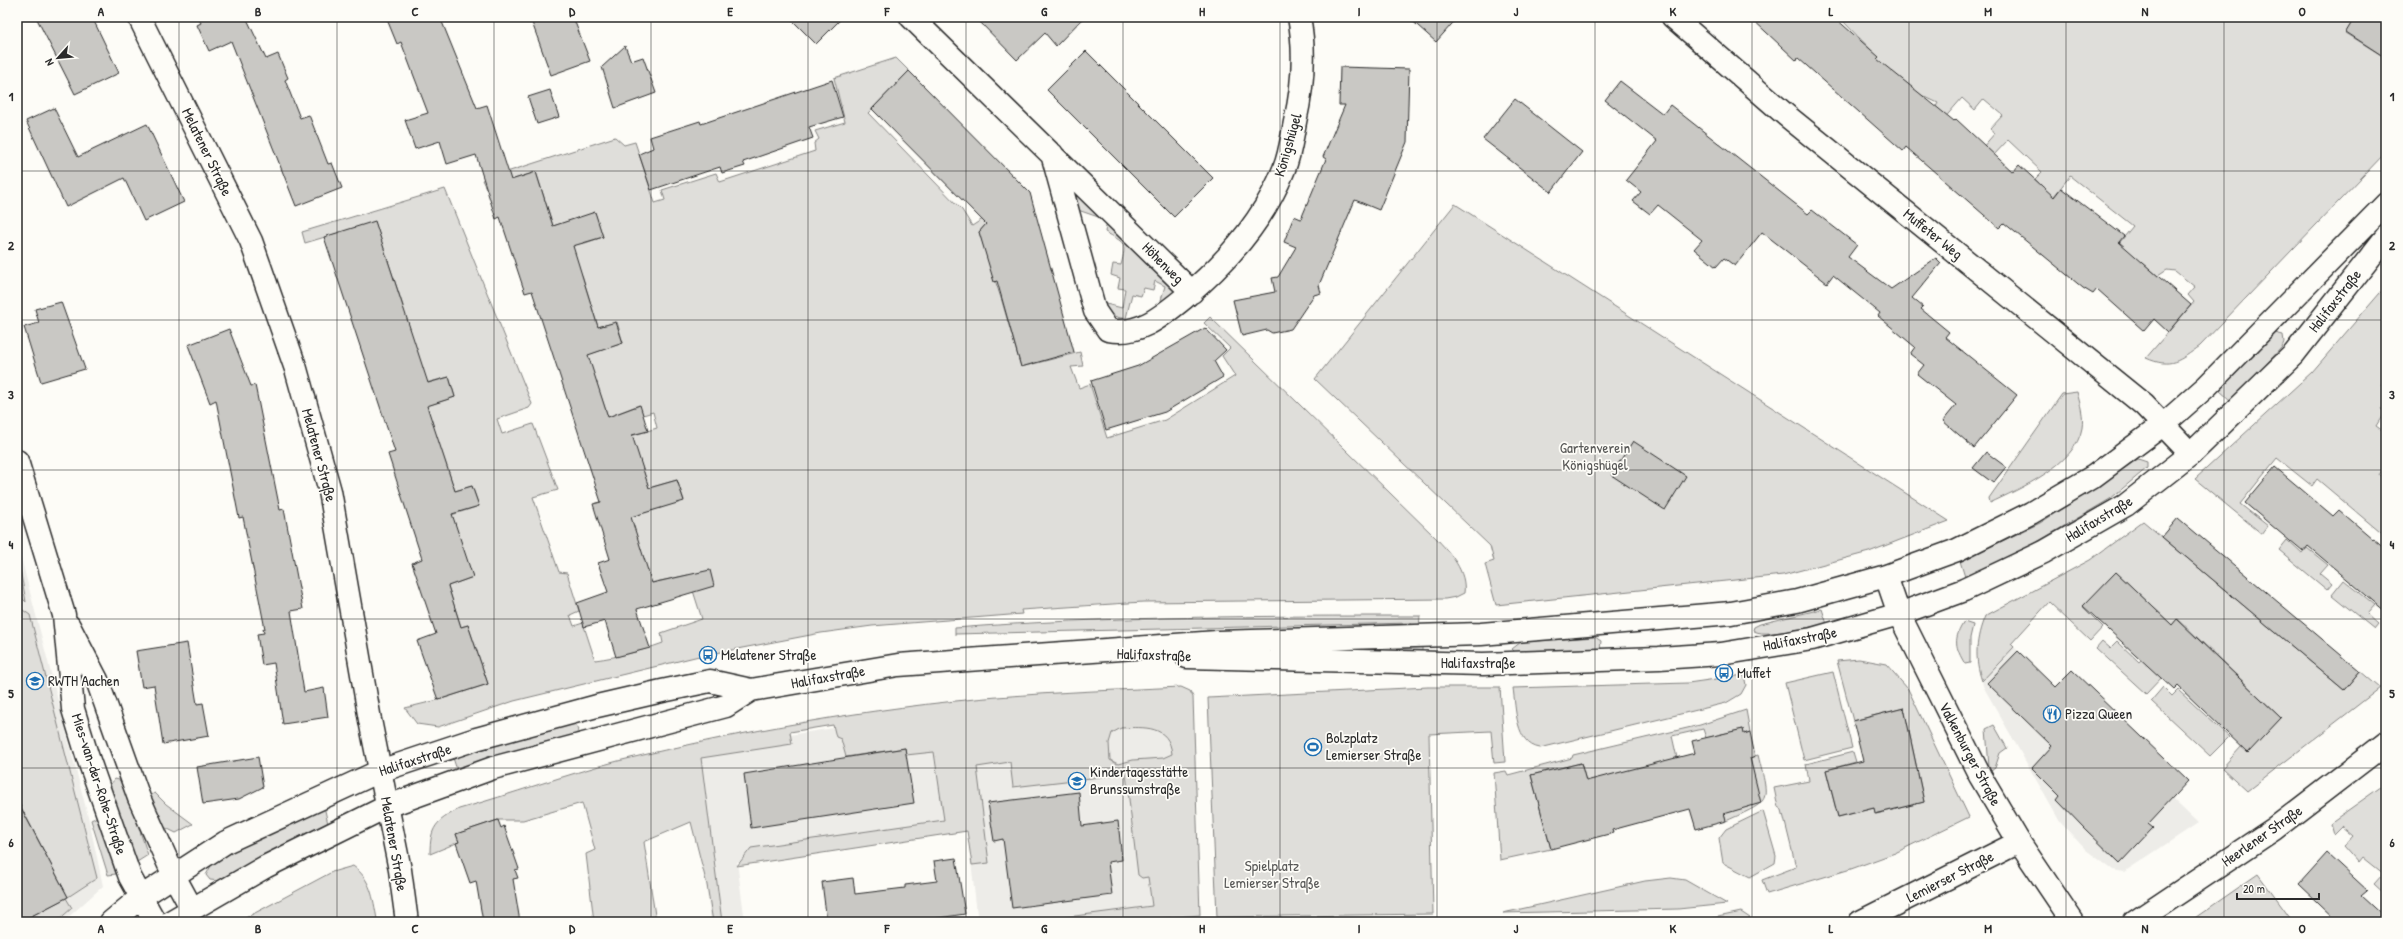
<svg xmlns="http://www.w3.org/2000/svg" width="2403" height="939" font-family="'Patrick Hand',sans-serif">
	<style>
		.built { fill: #edece8 }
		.green { fill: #dfdeda; stroke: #858482; fill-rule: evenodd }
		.building { fill: #c9c8c4; stroke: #2b2b2b }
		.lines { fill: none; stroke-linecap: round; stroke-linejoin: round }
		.street-casing { stroke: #2b2b2b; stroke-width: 25 }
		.secondary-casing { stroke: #2b2b2b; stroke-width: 25 }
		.street { stroke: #fdfcf7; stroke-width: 22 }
		.secondary { stroke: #fdfcf7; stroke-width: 22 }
		.grid { fill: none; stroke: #2b2b2b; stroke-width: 1; stroke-opacity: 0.55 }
		.labels { text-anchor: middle; stroke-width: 3.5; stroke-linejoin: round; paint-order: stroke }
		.street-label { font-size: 15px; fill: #2b2b2b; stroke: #fdfcf7 }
		.park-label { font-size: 15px; fill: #585857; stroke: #fdfcf7 }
		.poi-label { font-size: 15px; fill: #2b2b2b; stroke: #fdfcf7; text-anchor: start }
		.neatline { fill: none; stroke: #2b2b2b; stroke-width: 1.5 }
		.grid-label { font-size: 13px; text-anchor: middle; font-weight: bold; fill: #2b2b2b }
	</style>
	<rect width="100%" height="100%" fill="#fdfcf7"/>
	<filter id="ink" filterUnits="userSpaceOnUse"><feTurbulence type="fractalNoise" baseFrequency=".025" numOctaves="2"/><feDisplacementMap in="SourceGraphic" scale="8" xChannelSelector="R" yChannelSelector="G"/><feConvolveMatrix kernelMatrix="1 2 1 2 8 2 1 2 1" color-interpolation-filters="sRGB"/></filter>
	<g filter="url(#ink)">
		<!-- built -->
		<path class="built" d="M17,542L89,820L103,886L63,922H17Z
			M2014,647L2083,714L2198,823L2124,872L2113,870L2086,850L2060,822L1983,686L1982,681Z
			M1186,692L1199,915L1054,922H978L953,706Z
			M946,710L958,826L737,862L745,922H711L695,802L684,752Z"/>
		<!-- green -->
		<path class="green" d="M1839,17H2352L2354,19L2346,33L2386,58V99L2383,104L2386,101V152L2200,346C2179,361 2171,369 2146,358L2194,302L2188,295L2195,287L2175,271L2167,270L2158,276L2143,263L2129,278L2099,268L2133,226L2070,176L2035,220L2018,206L2039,183L2035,179L2042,172L2008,140L1959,192L1949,186L1995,133L1990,129L2003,115L1984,99L1975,110L1962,98L1936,128L1928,121L1938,103L1868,70L1878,57Z
			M896,58L909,71L868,113L962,210L972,226L1001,207L979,232L1002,301L1021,367L1080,352L1083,366L1071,367L1079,388L1090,384L1107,438L1165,420L1235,376L1222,356L1230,348L1204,323L1210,317L1436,538C1450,553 1467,571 1464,593L1456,597L1445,599L1143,602L1021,610L1022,614L872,626L821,633L716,653L715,650L699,654V656L514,701L438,727L417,724L405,708L438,700L488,684L468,625L461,627L448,586L473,577L445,517L479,506L472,486L455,491L437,438L423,407L455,397L449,377L426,383L386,312L403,306L375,222L305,243L302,232L445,189L532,404L529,408L497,419L502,434L533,424L558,490L533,497L559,572L567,573L579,611L570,615L574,626L583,623L595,660C618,657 641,651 663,643L661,633L702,619L688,575L651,583L630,517L684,500L677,480L649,488L641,464L627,469L618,440L657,428L653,412L643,415L639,405L608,417L587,355L623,343L617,322L598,327L582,275L553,247L585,243L603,237L595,213L553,226L536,172L486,188L482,180L615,137L624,145L635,142L655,203L665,200L662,190L716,173L720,182L815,151L814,143L819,139L815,131L845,122L834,78Z
			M1070,185L1089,193L1167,276C1175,287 1179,296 1163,303L1161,300L1165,286L1155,281L1153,290L1144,288L1141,296L1132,294L1126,318C1119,319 1110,315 1105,310L1106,304L1122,308L1125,289L1118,288L1120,278L1111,275L1113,264L1121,265C1127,242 1125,243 1105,232L1107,220L1075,209L1069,191Z
			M1455,204L1949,521L1869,552L1783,575L1496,605L1485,564L1494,561L1490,546L1315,379Z
			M2386,286V377L2381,385L2386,389V402L2381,410L2384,413L2376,426L2386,433V464L2379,475L2386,480V537L2317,479L2312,486L2277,458L2240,504L2268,526L2262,534L2195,479L2312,372Z
			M2275,333L2283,335L2284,342L2282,347L2232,402L2218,389L2269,336Z
			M2077,392C2080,404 2084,416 2082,428C2076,465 2019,489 1990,503L1989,498L2062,394Z
			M2138,459L2147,462V468L2110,499L2032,545L1965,577L1960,561L2040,523Z
			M2143,521L2344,690L2360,671L2380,688L2247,791L2222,768L2242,746L2248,752L2281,718L2178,619L2172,625L2116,572L2083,607L2103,627L2090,641L2049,602L2011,644L2014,647L1982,681C1974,658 1976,638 1985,616L2090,560Z
			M2287,540L2302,554L2307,548L2328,565L2320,574L2332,584L2327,590L2279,550Z
			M17,552L26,602L17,593Z
			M2344,580L2375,605L2367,614L2378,624L2374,629L2332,595Z
			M17,606L30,615L97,878L68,897L19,803L17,804Z
			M1822,609L1827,624C1814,626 1761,639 1753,630L1754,627L1760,624Z
			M1420,616L1419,629L1411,630V623L955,634V628C1110,616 1265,616 1420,616Z
			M1964,622L1973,625L1970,638V663L1965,664C1955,647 1953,639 1964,622Z
			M1595,637L1601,641L1600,650L1517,654L1512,649L1521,642Z
			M2102,641L2110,648L2117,641L2139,662L2145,656L2164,675L2146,694L2096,648Z
			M1422,647V655L1355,654V649Z
			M1859,659L1886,664L1908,689L1969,817L1895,853L1851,869L1767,894L1762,880L1796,867L1782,810L1778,807L1774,788L1809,781L1806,764L1853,752L1856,762L1826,770L1838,817L1874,808L1876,814L1924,802L1904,708L1853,721L1837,661Z
			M1833,672L1852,748L1804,760L1785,683Z
			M1744,675L1746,685L1741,694L1726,703L1540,748C1515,744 1516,708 1513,688L1688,683Z
			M1181,687L1190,691L1193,697L1200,915L1119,922H1029L1152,906L1148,877L1142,878L1138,875L1126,774L1013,787L1010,762L977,767L989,863L972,865L967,831L737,866L751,848L944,820L934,752L906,755L905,748L846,757L841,739L836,737L833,725L790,732L792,744L701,758L722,922H713L707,885L691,822L644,842L656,922H594L586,854L595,850L582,803L523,820H498L456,834L459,842L430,854C430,827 436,821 459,809C512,794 564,775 618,761C742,731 870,708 997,697C1058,692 1120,690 1181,687ZM1121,728C1145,727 1169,725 1172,754L1163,758L1133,760L1118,764L1110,760L1109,743L1112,733Z
			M1428,687H1500L1505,762L1494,763L1491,731L1429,734L1433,914L1217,917L1208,698Z
			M2163,687L2172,696L2178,690L2229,737L2210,756L2151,701Z
			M1746,710L1750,732L1744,734L1743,729L1706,738L1703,729L1672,736L1677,758L1588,788L1581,763L1531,775L1551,849L1500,860L1494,773L1506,771L1508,775L1572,758L1573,755L1700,725Z
			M574,722L579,730L576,734L457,770L453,758Z
			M1994,725L2007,748L2000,753L1995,768L1991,771L1989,767L1986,729Z
			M1758,755C1770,804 1772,800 1726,821L1724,814L1750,758Z
			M115,779L123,781L148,855L137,862L109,786Z
			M2385,784L2386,786V895L2374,884L2383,874L2363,858L2359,863L2344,846L2353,836L2341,826L2333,834L2330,823Z
			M155,793L166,804L193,824L176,833L164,827L147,797Z
			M324,806L328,824L220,881L210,880L206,875L213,862Z
			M1763,811L1776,856L1775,863L1750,877L1723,863L1719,838L1726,829Z
			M97,817L100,820L116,874L108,875L91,820Z
			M353,866C371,879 373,898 377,919L358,922H238L332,872Z
			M2258,874L2293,922H2189Z
			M1671,878L1685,880L1727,904L1678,909L1503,913L1645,881Z
			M66,898L72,908L56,922H20Z
			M1741,912L1750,918L1752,922H1695Z"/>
		<!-- building -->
		<path class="building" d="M36,17H92L119,73L75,94Z
			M198,17H246L266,59L278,54L288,78L285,80L300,118L309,115L328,164L332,163L342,188L296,206L231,41L209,51L197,25L201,23Z
			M386,17H440L477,108L487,105L511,180L536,172L553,226L595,212L603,237L573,246L598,327L616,322L623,343L588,355L608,417L640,405L648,431L632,435L649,488L677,480L684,501L631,517L641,549L652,583L710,570L714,586L637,609L650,648L616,657L605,621L584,627L577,603L608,592L598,563L610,559L593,504L601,502L570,407L532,291L525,293L500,217L496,219L476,155L447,164L440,141L415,149L405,120L428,113L401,42L397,44Z
			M530,17H573L590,61L551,75Z
			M789,17H843L816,44Z
			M975,17H1084L1056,46L1045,33L1017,60Z
			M1408,17H1458L1436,42Z
			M1750,17H1834L1879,57L1877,59L1954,121L1956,119L2013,172L2019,165L2054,197L2061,188L2124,236L2119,242L2191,305L2168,332L2154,319L2144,331L2097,289L2093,294L2083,288L2004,223L1999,228L1906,147L1903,151L1798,58L1797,61Z
			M2355,17H2386V58L2346,32Z
			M625,46L631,61L643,57L656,93L615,108L602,67Z
			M1086,51L1213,178L1174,217L1047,90Z
			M1340,67L1409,69L1407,142L1379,210L1355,200L1319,285L1321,293L1314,295L1291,329L1272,333L1267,330L1242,336L1233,300L1275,292L1272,278L1278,277L1296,247L1284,242L1294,216L1301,219L1326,159L1323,157L1345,105H1339Z
			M909,71L1030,193L1074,352L1021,367L997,281L994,282L979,232L986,224L872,109Z
			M832,80L843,117L809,127L813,138L743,162L745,166L722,173L720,167L651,190L639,154L653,148L650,137L700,121L701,124Z
			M1620,81L1663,114L1670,105L1808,214L1812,210L1857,245L1848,257L1891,289L1936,258L1941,263L1912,298L1923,307L1921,309L1949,332L1945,337L2017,395L1974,448L1943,421L1956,405L1917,374L1924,365L1910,354L1915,347L1878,316L1880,313L1833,275L1827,283L1762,232L1735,266L1724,258L1716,267L1694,249L1702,240L1658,205L1650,214L1633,201L1641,192L1626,180L1657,141L1605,100Z
			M550,90L559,117L537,124L528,97Z
			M1515,99L1582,152L1551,192L1483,139Z
			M54,108L78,157L147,124L184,202L144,221L124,178L66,207L26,121Z
			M375,221L428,383L449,377L455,397L427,406L455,491L472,486L479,506L452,514L473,577L448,586L461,627L468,625L488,684L438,700L417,641L436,634L412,563L422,559L388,454L395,452L324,237Z
			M61,302L85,369L41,382L24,327L39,323L35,309Z
			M1205,328L1226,350L1214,361L1223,377L1165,412L1106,430L1091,381L1138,366Z
			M229,329L251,386L255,385L280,510L284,509L303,609L291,611L304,692L324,688L328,717L283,724L274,663L262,665L257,634L264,633L263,629H265L243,517L239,518L216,400L210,403L188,345Z
			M1633,441L1686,476L1665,510L1611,475Z
			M1986,452L2006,467L1993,483L1973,468Z
			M2275,467L2333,516L2339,510L2386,550V612L2308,546L2303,552L2245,503Z
			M2178,518L2360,671L2344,690L2162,537Z
			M2116,572L2172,625L2177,619L2281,718L2248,753L2178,686L2174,690L2083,606Z
			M187,643L197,704L203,703L209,736L163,744L154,685L142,687L136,651Z
			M2018,651L2055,687L2072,670L2188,781L2148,824L2153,828L2120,863L2084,828L2057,800L2060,796L2032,768L2052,746L1987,683Z
			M1904,708L1924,802L1875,814L1874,808L1838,817L1826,770L1863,761L1853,721Z
			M1743,729L1744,734L1750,732L1755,756L1750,758L1761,803L1724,814L1726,821L1696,829L1690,809L1612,830L1613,833L1551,849L1531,775L1581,763L1586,781L1695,753L1692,741Z
			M905,748L914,803L751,828L744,774Z
			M258,757L263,787L239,799L203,804L197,767Z
			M1079,792L1082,826L1118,821L1122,860L1108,862L1112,895L1012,908L1003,839L994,841L988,803Z
			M17,800L68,897L20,922H17Z
			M498,820L501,828L504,826L519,869L515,870L518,878L513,879L520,922H483L476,881L470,883L456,843L459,842L456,834Z
			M2327,853L2368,891L2362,896L2386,918V922H2339L2299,884Z
			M956,858L965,914L912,922H827L822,882L853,878L855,894L905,888V885L937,881L934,861Z"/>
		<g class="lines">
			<defs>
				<path id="street" d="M139,17L251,241L296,369L330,491L370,720L400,870L407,922
					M911,17L1192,292
					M1673,17L1787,116L2144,405L2191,454
					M1052,154L1095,311L1108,330C1138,336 1161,317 1183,299C1225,264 1264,221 1284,169C1290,155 1292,137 1295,122C1303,87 1306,53 1299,17
					M1860,922L2019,842
					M2135,922L2274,829L2386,743"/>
				<path id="secondary" d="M17,461L64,615L73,709L87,755L130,877L155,922
					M1886,576L1899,614L1980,776L2019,842L2073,922
					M69,626L97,680L139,798L174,876L192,909
					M1187,657L1483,664L1659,658L1721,654L1812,639L1899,614L1964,590L2044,552L2126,505L2191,454L2294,354L2386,237
					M111,922L141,897L226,842L380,771L476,739L597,706L662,691L710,681L751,690
					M170,922L265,867L388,806L493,768L726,706L751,690L898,665L1217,642L1481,634L1731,613L1797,601L1886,576L1957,550L2031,513L2094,476L2164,424L2207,386L2386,204"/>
			</defs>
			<!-- street casing -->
			<use href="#street" class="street-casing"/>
			<!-- secondary casing -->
			<use href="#secondary" class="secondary-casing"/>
			<!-- street -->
			<use href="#street" class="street"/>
			<!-- secondary -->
			<use href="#secondary" class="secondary"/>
		</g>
	</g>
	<!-- grid -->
	<path class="grid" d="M179,17V922M337,17V922M494,17V922M651,17V922M808,17V922M966,17V922M1123,17V922M1280,17V922M1437,17V922M1595,17V922M1752,17V922M1909,17V922M2066,17V922M2224,17V922M17,171H2386M17,320H2386M17,470H2386M17,619H2386M17,768H2386"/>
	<!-- icons -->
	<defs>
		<symbol id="bus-ring" viewBox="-11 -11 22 22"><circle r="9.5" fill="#fdfcf7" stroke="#1f6fb2" stroke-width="1.5"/><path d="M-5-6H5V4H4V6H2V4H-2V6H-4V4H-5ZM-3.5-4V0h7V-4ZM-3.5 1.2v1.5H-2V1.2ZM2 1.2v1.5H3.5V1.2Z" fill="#1f6fb2"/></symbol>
		<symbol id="university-ring" viewBox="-11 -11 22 22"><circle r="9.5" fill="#fdfcf7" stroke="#1f6fb2" stroke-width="1.5"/><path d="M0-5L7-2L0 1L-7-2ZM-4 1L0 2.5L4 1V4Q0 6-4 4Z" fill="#1f6fb2"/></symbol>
		<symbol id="restaurant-ring" viewBox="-11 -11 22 22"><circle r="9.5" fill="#fdfcf7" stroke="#1f6fb2" stroke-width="1.5"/><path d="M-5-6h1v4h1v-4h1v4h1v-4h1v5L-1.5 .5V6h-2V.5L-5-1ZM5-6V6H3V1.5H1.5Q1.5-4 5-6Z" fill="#1f6fb2"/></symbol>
		<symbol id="stadium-ring" viewBox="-11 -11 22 22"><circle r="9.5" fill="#fdfcf7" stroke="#1f6fb2" stroke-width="1.5"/><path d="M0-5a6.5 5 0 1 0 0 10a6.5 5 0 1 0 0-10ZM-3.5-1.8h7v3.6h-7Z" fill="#1f6fb2"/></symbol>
		<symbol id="school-ring" viewBox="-11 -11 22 22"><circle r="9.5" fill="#fdfcf7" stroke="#1f6fb2" stroke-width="1.5"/><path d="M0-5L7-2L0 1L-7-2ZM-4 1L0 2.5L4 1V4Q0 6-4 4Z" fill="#1f6fb2"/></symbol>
	</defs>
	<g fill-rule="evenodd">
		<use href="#bus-ring" x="698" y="645" width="20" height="20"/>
		<use href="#bus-ring" x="1714" y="663" width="20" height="20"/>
		<use href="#university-ring" x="25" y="671" width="20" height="20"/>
		<use href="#restaurant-ring" x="2042" y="704" width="20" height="20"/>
		<use href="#stadium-ring" x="1303" y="737" width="20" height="20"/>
		<use href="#school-ring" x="1067" y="771" width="20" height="20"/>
	</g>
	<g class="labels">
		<!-- street labels -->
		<g class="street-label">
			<text transform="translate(1288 145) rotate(-74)" y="5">Königshügel</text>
			<text transform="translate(207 152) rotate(64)" y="5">Melatener Straße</text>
			<text transform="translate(1933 234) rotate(39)" y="5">Muffeter Weg</text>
			<text transform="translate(1163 263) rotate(45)" y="5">Höhenweg</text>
			<text transform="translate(2335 301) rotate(-52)" y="5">Halifaxstraße</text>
			<text transform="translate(319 455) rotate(75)" y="5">Melatener Straße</text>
			<text transform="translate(2099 519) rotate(-31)" y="5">Halifaxstraße</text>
			<text transform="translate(1800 639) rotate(-11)" y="5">Halifaxstraße</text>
			<text transform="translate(1154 655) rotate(2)" y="5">Halifaxstraße</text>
			<text x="1478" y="668">Halifaxstraße</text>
			<text transform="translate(828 677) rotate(-10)" y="5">Halifaxstraße</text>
			<text transform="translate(1970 754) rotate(62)" y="5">Valkenburger Straße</text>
			<text transform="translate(415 760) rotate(-18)" y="5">Halifaxstraße</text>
			<text transform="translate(99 784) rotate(72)" y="5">Mies-van-der-Rohe-Straße</text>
			<text transform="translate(2262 836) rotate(-35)" y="5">Heerlener Straße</text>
			<text transform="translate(394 844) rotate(80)" y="5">Melatener Straße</text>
			<text transform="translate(1950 877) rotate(-27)" y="5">Lemierser Straße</text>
		</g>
		<!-- park labels -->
		<g class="park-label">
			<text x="1595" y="453">Gartenverein<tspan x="1595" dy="17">Königshügel</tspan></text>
			<text x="1272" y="871">Spielplatz<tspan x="1272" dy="17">Lemierser Straße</tspan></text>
		</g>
		<!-- poi labels -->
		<g class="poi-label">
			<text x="721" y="660">Melatener Straße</text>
			<text x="1737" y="678">Muffet</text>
			<text x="48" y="686">RWTH Aachen</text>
			<text x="2065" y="719">Pizza Queen</text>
			<text x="1326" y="743">Bolzplatz<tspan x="1326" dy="17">Lemierser Straße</tspan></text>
			<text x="1090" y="777">Kindertagesstätte<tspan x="1090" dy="17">Brunssumstraße</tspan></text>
		</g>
	</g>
	<!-- margin -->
	<rect width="2403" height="939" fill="none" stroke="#fdfcf7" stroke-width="44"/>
	<!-- north arrow -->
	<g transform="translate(58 58) rotate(243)" stroke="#fdfcf7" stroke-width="3" paint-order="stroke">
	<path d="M0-3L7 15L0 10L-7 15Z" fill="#2b2b2b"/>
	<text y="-6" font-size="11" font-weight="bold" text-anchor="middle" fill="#2b2b2b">N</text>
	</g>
	<!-- scale -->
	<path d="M2237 893v6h82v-6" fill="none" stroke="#2b2b2b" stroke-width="2"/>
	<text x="2243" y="893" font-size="12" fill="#2b2b2b" stroke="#fdfcf7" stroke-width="3" paint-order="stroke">20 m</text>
	<rect x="22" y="22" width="2359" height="895" class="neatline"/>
	<g class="grid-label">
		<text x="101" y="16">A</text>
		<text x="258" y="16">B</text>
		<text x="415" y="16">C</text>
		<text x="572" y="16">D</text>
		<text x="730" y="16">E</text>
		<text x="887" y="16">F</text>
		<text x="1044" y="16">G</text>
		<text x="1202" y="16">H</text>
		<text x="1359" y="16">I</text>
		<text x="1516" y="16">J</text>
		<text x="1673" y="16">K</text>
		<text x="1831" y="16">L</text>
		<text x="1988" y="16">M</text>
		<text x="2145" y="16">N</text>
		<text x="2302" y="16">O</text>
		<text x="11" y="101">1</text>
		<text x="2392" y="101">1</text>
		<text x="11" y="250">2</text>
		<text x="2392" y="250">2</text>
		<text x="11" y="399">3</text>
		<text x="2392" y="399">3</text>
		<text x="11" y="549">4</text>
		<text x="2392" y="549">4</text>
		<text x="11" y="698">5</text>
		<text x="2392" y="698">5</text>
		<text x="11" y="847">6</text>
		<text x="2392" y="847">6</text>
		<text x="101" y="933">A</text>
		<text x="258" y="933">B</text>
		<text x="415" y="933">C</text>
		<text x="572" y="933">D</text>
		<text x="730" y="933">E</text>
		<text x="887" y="933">F</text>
		<text x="1044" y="933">G</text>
		<text x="1202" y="933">H</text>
		<text x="1359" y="933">I</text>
		<text x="1516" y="933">J</text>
		<text x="1673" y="933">K</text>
		<text x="1831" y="933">L</text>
		<text x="1988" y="933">M</text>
		<text x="2145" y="933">N</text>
		<text x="2302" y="933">O</text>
	</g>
</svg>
